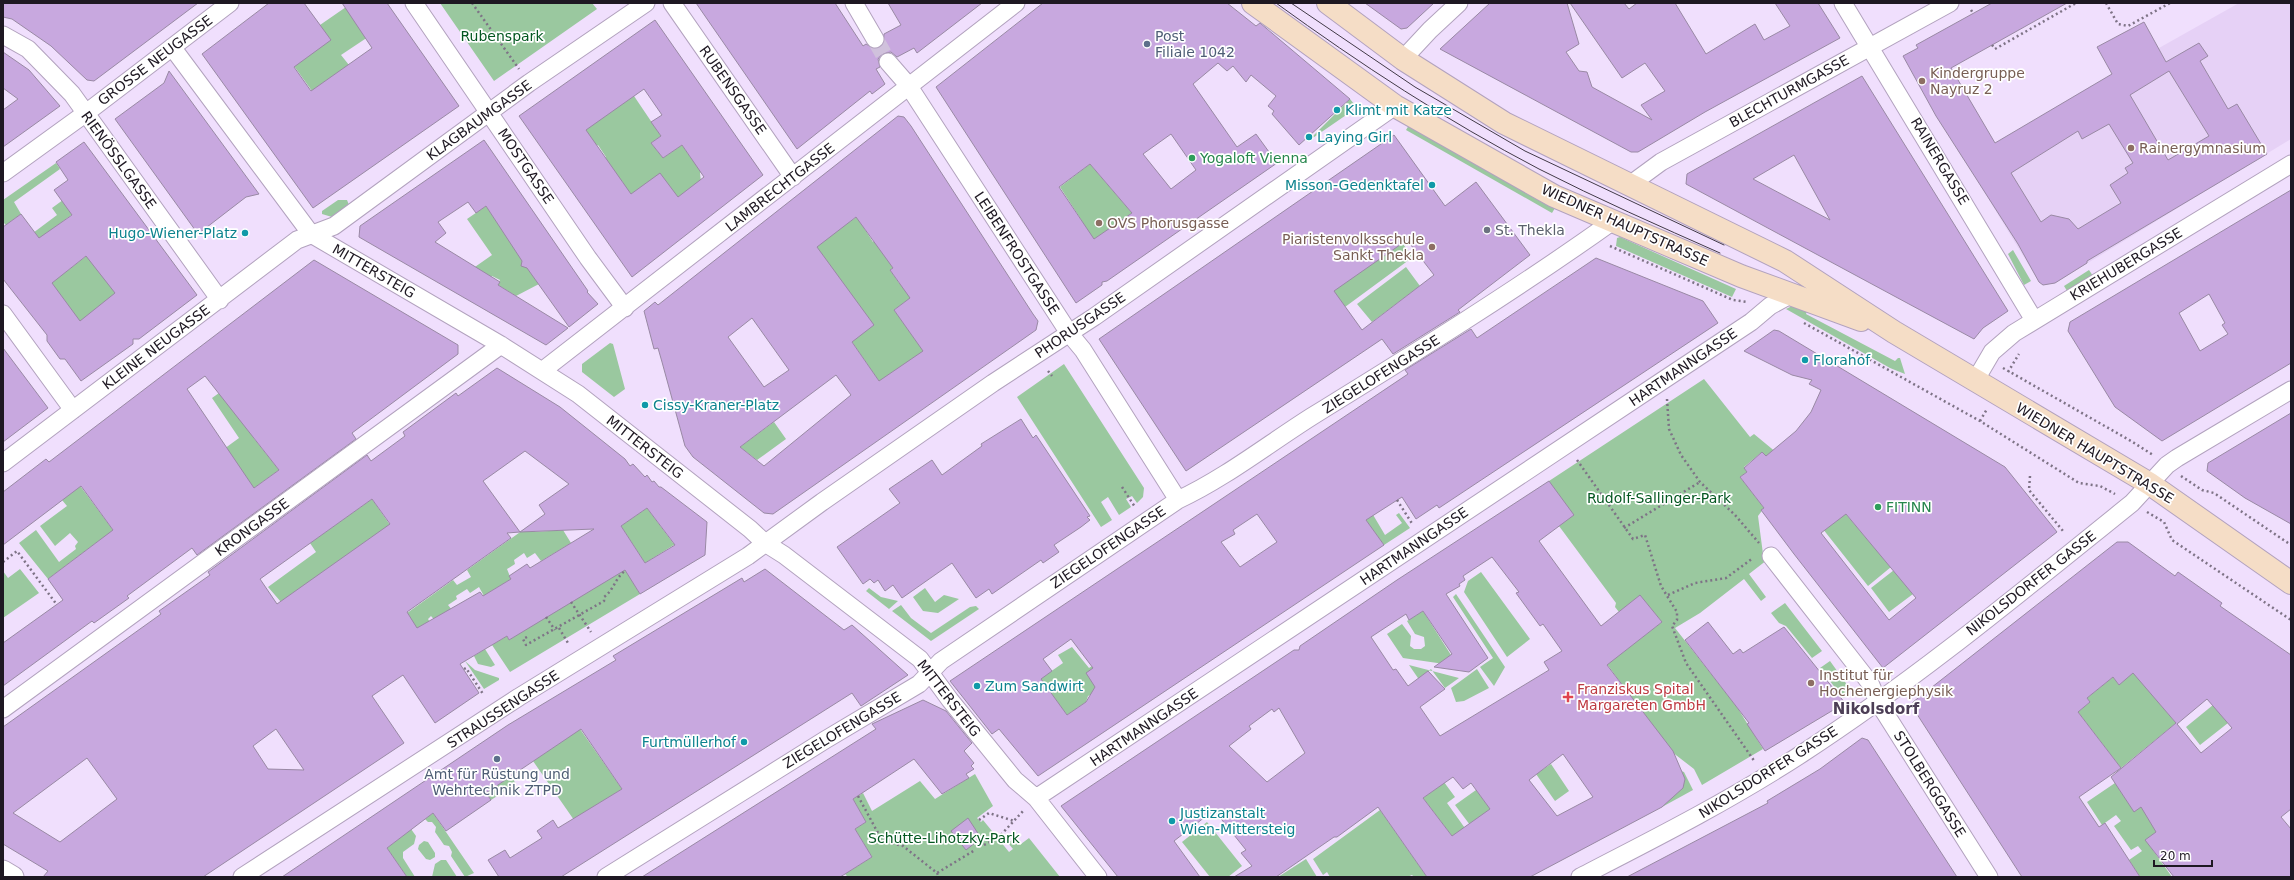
<svg xmlns="http://www.w3.org/2000/svg" width="2294" height="880" font-family="'DejaVu Sans',sans-serif">
	<style>
		.built { fill: #e6d1f6 }
		.green { fill: #9ac89f }
		.building { fill: #c8a8df; stroke: #9989a4; fill-rule: evenodd }
		.lines { fill: none; stroke-linecap: round; stroke-linejoin: round }
		.minor-tunnel { stroke: #d0c1dc; stroke-width: 17; stroke-dasharray: 17 8; stroke-linecap: butt }
		.minor-casing { stroke: #b2a2be; stroke-width: 19 }
		.tertiary-casing { stroke: #b2a2be; stroke-width: 23 }
		.secondary-casing { stroke: #b2a2be; stroke-width: 24 }
		.path { stroke: #7e7386; stroke-width: 2.5; stroke-dasharray: 2 3; stroke-linecap: butt }
		.minor { stroke: #fff; stroke-width: 17 }
		.tertiary { stroke: #fff; stroke-width: 21 }
		.secondary { stroke: #f5ddc6; stroke-width: 22 }
		.tram { stroke: #423a47; stroke-width: 1 }
		.service-dot { fill: #5c6f8a; stroke: #fff; stroke-width: 1.5 }
		.education-dot { fill: #8d6e63; stroke: #fff; stroke-width: 1.5 }
		.culture-dot { fill: #0f9aa8; stroke: #fff; stroke-width: 1.5 }
		.leisure-dot { fill: #2e9e5b; stroke: #fff; stroke-width: 1.5 }
		.worship-dot { fill: #6b7280; stroke: #fff; stroke-width: 1.5 }
		.health-dot { fill: #e0444e; stroke: #fff; stroke-width: 1.5 }
		.labels { text-anchor: middle; stroke-width: 3.5; stroke-linejoin: round; paint-order: stroke }
		.park-label { font-size: 14px; fill: #035720; stroke: #fff }
		.service-label { font-size: 14px; fill: #4e5e75; stroke: #fff; text-anchor: start }
		.street-label { font-size: 14px; fill: #1e1822; stroke: #fff }
		.education-label { font-size: 14px; fill: #785e54; stroke: #fff; text-anchor: start }
		.culture-label { font-size: 14px; fill: #0d838f; stroke: #fff; text-anchor: start }
		.leisure-label { font-size: 14px; fill: #27864d; stroke: #fff; text-anchor: start }
		.worship-label { font-size: 14px; fill: #5b616d; stroke: #fff; text-anchor: start }
		.health-label { font-size: 14px; fill: #be3a42; stroke: #fff; text-anchor: start }
		.neighbourhood-label { font-size: 15px; font-weight: bold; fill: #4c3e56; stroke: #fff }
	</style>
	<rect width="100%" height="100%" fill="#f0dffd"/>
	<!-- built -->
	<path class="built" d="M2239,3H2291V139L2055,283L2043,285L2039,282L1966,162L2079,93Z"/>
	<!-- green -->
	<path class="green" d="M440,3H592L597,9L494,81Z
		M346,7L360,29L368,37L341,55L349,65L312,91L294,66L320,25Z
		M634,96L661,136L651,143L663,158L682,145L691,158L698,152L704,169L700,173L701,182L647,221L621,202L624,184L621,180L619,181L603,159L606,157L598,145L595,147L578,132Z
		M1350,99L1354,104L1352,111L1307,142Z
		M1409,125L1552,206L1555,208L1552,213L1406,130Z
		M56,163L60,169L14,202L21,214L6,225L3,222V200Z
		M1090,164L1132,213L1078,251L1082,221L1060,187Z
		M78,189L86,204L42,237L67,271L107,240L129,293L85,333L51,282L29,236L57,215L52,208Z
		M338,200H347L349,205L332,217L322,214V211Z
		M486,206L539,284L516,296L498,285L500,280L492,276L489,280L472,269L492,255L467,219Z
		M859,215L867,226L864,228L873,242L876,239L893,268L890,270L899,283L913,296L894,310L925,353L881,384L787,247L851,221Z
		M1396,235L1413,257L1345,307L1340,300L1191,374Z
		M1620,237L1736,289L1732,297L1616,246L1617,238Z
		M2013,250L2031,281L2024,285L2008,254Z
		M1406,267L1420,286L1372,322L1357,304Z
		M2089,270L2095,279L2069,294L2064,286Z
		M1794,305L1807,311L1806,314L1895,361L1898,358H1900L1905,374L1890,368L1786,309Z
		M610,343L613,344L625,389L614,397L582,372V364Z
		M1064,364L1144,488L1143,497L1137,503L1132,496L1126,499L1131,507L1119,515L1108,497L1101,502L1112,520L1101,527L1017,397Z
		M1704,379L1750,437L1754,434L1833,499L1891,567L1868,586L1762,452L1744,467L1747,472L1740,477L1764,508L1758,516L1763,554L1767,560L1749,574L1766,597L1761,601L1744,579L1700,613L1675,628L1737,707L1763,749L1702,785L1694,769L1672,752L1598,652H1623L1662,622L1640,596L1619,612L1615,607L1616,603L1559,526L1549,481Z
		M226,388L264,426L252,436L279,470L250,491L240,468L100,540L48,579L19,543L36,530L59,562L76,549L75,546L78,542L70,533L55,546L40,526L67,506L62,500L78,483L113,530L239,438L212,398Z
		M774,422L786,439L757,460L740,447Z
		M372,499L390,525L281,602L268,587L316,552L310,543Z
		M647,508L673,543H677L645,563L621,526Z
		M1369,508L1385,535L1402,523L1396,515L1399,513L1410,528L1384,545L1361,514Z
		M530,525L535,532L563,530L571,543L541,561L535,553L527,558L524,553L514,560L515,564L507,569L511,579L484,596L479,587L470,593L467,589L456,596L457,599L448,605L452,610L438,624L431,616L428,619L434,629L403,650V616L453,580L457,585L471,577L467,570Z
		M623,566L640,594L510,672L492,645L507,636L509,640Z
		M20,569L39,593L3,618V571L8,578Z
		M1894,570L1913,594L1889,612L1871,588Z
		M1481,572L1530,639L1507,657L1464,592L1468,581Z
		M869,588L881,597L898,601L889,609L866,591Z
		M925,588L935,602L944,595L959,599L938,613L923,611L913,597Z
		M1456,594L1505,667L1494,686L1480,667L1493,658L1453,597Z
		M1785,603L1822,651L1812,658L1786,626L1779,623L1771,613Z
		M901,605L911,618L931,633L970,607L976,606L979,609L931,641L892,611Z
		M1423,611L1458,666L1403,658L1387,634L1402,624L1411,636L1410,646L1414,649H1421L1425,646L1424,637L1415,634L1407,621Z
		M2171,636L2150,692L2176,723L2121,768L2078,712L2090,702L2087,698L2113,677L2119,685Z
		M1072,647L1089,668L1106,657L1094,693L1088,696L1086,702L1067,715L1040,679L1063,663L1058,655Z
		M485,649L495,665L491,667L478,664L474,656Z
		M465,661L475,670L499,678V680L484,689Z
		M1830,661L1848,686L1847,696L1843,698L1820,668Z
		M1409,665L1459,678L1445,688L1431,669L1422,676L1431,697Z
		M1477,669L1489,688L1464,701L1456,702L1451,688Z
		M2213,705L2228,723L2200,745L2186,727Z
		M580,729L622,789L574,820L533,761Z
		M1551,764L1569,791L1555,801L1536,774Z
		M1681,771L1684,772L1693,790L1662,807Z
		M975,774L993,806L977,818L981,822L983,820L1009,852L1013,849L1008,843L1016,837L1021,844L1029,838L1060,877H848L845,874L872,857L855,829L866,822L853,799L863,793L872,811L920,781L935,799Z
		M511,776L516,784L491,800L486,793Z
		M1441,778L1455,797L1447,803L1467,831L1455,840L1423,798L1441,785Z
		M2115,783L2130,805L2137,801L2164,836L2150,846L2172,877H2140L2129,860L2142,851L2138,846L2131,850L2114,826L2121,821L2116,815L2102,825L2087,802Z
		M1476,790L1503,825L1482,841L1455,805Z
		M1380,810L1427,877H1414L1412,875L1407,877H1330L1327,872L1323,875L1313,859Z
		M433,813L474,873L465,877L451,856L452,852L449,846L444,845L435,832L436,827L432,822H428L425,819Z
		M1207,822L1242,866L1228,877H1210L1182,842Z
		M411,829L416,836L414,844L403,852V858L415,877H407L387,848Z
		M424,841L428,842L435,853V857L430,860L426,859L418,849L419,845Z
		M1306,859L1317,877H1278Z
		M441,860H446L457,877H432L435,864Z"/>
	<!-- building -->
	<path class="building" d="M3,3H198L94,81L87,80L51,46L12,19L3,17Z
		M269,3H304L331,40L294,67L311,91L372,48L342,3H387L459,106L313,208L202,54Z
		M696,3H835L863,46L866,44L875,49L883,44L884,34L901,25L888,3H982L917,53L914,48L897,57L891,52L882,54L878,59L880,67L876,69L885,84L872,94L870,91L797,149Z
		M1043,3H1227L1256,26L1260,23L1350,99L1299,145L1272,114L1274,111L1268,106L1276,96L1251,75L1246,82L1233,66L1227,71L1218,63L1193,84L1237,147L1256,134L1277,163L1107,281L1102,282V285L1076,303L936,87ZM1171,134L1196,170L1171,189L1143,154ZM1090,164L1132,213L1094,239L1059,187Z
		M1365,3H1434L1407,28L1401,29Z
		M1490,3H1567L1579,44L1566,52L1579,71L1587,72L1592,87L1652,120L1641,105L1665,91L1645,63L1622,78L1570,3H1624L1629,9L1637,3H1675L1706,54L1755,24L1764,40L1790,26L1775,3H1818L1840,38L1705,112L1638,152H1631L1440,49Z
		M1992,3H2067L1951,68L1995,143L2112,74L2097,47L2144,22L2166,62L2199,43L2208,56L2200,61L2228,109L2237,104L2267,154L2087,261V263L2055,283L2043,285L2039,282L2018,244L1936,116L1903,56L1918,48L1916,45ZM2169,71L2209,136L2168,160L2130,95ZM2109,124L2133,163L2125,168L2128,173L2110,185L2121,203L2078,229L2069,219L2051,215L2041,222L2011,173L2078,131L2082,139Z
		M655,20L763,175L632,277L519,116ZM644,89L662,115L651,122L661,136L651,143L663,158L682,145L704,177L678,197L660,173L631,194L586,130Z
		M3,52L29,70L60,106L3,147V110L18,99L3,88Z
		M169,71L259,194L246,197L198,234L115,119L164,83Z
		M1862,76L2008,311L1983,328L1974,339L1686,184L1687,174ZM1794,155L1830,220L1753,179Z
		M898,116L904,117L911,126L1033,314L1038,321L1036,330L773,514L764,513L693,457L685,446L662,362L658,348L654,349L644,311L655,302L658,305ZM856,217L893,268L890,270L910,298L894,310L923,351L879,381L852,342L874,325L817,247ZM752,318L789,370L764,387L728,337ZM836,375L851,395L764,466L740,447Z
		M1394,135L1445,206L1476,182L1530,255L1458,310L1460,312L1393,354L1382,339L1186,471L1099,339ZM1407,240L1434,275L1362,330L1334,291Z
		M484,140L588,291L587,292L598,304L569,327L527,268L521,266L522,261L486,206L476,213L468,202L438,222L446,233L435,242L500,282L498,285L568,328L546,345L359,237L360,226Z
		M84,142L197,295L139,339H133V344L81,381L65,359H60L47,341V335L3,279V227L21,214L39,238L72,215L54,190L68,180L56,162ZM86,256L115,293L80,321L52,283Z
		M2291,190V363L2162,441L2115,407L2068,331L2070,322ZM2209,294L2225,323L2222,325L2228,334L2200,351L2179,313Z
		M1596,258L1703,301L1718,323L1439,508L1437,505L1416,519L1402,497L1366,520L1384,545L1038,776L999,729L992,734L950,681L1408,374L1405,370L1471,329L1477,338ZM1257,514L1277,542L1240,567L1221,542L1235,534L1233,530ZM1071,639L1093,668L1086,673L1095,687L1086,702L1067,715L1041,679L1052,671L1043,659Z
		M314,260L458,345V354L352,433L356,439L197,555L192,548L127,596L129,598L94,623L92,621L3,686V643L63,600L48,579L113,530L81,486L3,545V492L46,459L49,462ZM205,376L279,470L254,488L187,389Z
		M1774,330L1779,331L2005,467L2057,532L1883,668L1794,554L1761,510L1764,508L1740,477L1747,472L1744,468L1762,452L1766,456L1796,431L1811,412L1821,390L1809,384L1812,380L1792,375L1744,351ZM1846,514L1916,598L1889,620L1821,533Z
		M3,348L48,408L3,442Z
		M497,368L560,407L625,459L630,466L633,464L645,477L647,475L652,482L654,481L659,487H661L707,522L705,555L640,594L625,570L509,640L507,636L460,664L479,693L435,723L403,675L372,696L404,743L203,877H43L48,871L3,844V727L161,614L159,611L210,575L208,572L367,455L371,461L405,436L403,432L456,393L458,396ZM525,451L569,484L539,505L545,514L520,532L594,529L530,568L527,564L509,576L511,579L483,596L480,592L417,628L407,612L511,538L507,533L520,532L483,481ZM372,499L390,524L277,604L260,579ZM647,508L675,545L645,563L621,526ZM276,729L304,770L268,769L253,746ZM87,758L117,799L60,842L13,813Z
		M2291,413V524L2245,498L2207,471L2208,463Z
		M1021,419L1033,438L1036,435L1090,516L1087,517L1090,520L1081,527L1054,545L1059,552L1043,563L1041,560L992,594L989,589L976,598L952,563L902,598L893,585L885,591L878,580L874,583L870,579L863,584L837,547L900,503L889,489L932,460L942,475L982,446L981,444Z
		M1549,481L1574,515L1539,541L1601,626L1640,595L1662,622L1607,665L1673,751L1685,779L1683,788L1662,807L1530,877H1427L1378,807L1337,837H1334L1276,877H1234L1252,866L1241,853L1246,850L1214,810L1174,841L1200,877H1118L1061,806L1294,650H1299L1300,646L1397,580ZM1492,557L1519,592L1516,593L1540,626L1543,624L1562,651L1544,662L1549,670L1440,736L1420,707L1445,689L1428,671L1408,686L1396,669L1393,670L1371,637L1406,614L1409,620L1423,611L1452,654L1434,667L1469,672L1488,658L1446,594L1460,586L1459,584L1465,580L1463,576ZM1279,708L1305,753L1267,782L1229,746L1251,729L1249,726L1272,709L1274,712ZM1563,754L1593,797L1557,816L1529,780ZM1453,777L1463,789L1471,783L1490,809L1452,836L1423,798Z
		M2117,542H2128L2175,576L2178,572L2222,603L2220,606L2291,655V809L2281,817L2291,829V877H2174L2145,840L2156,832L2141,807L2134,812L2111,777L2176,723L2133,673L2119,685L2113,677L2087,698L2090,702L2078,712L2121,768L2079,797L2099,827L2105,823L2140,877H2022L1913,708V702ZM2207,699L2232,728L2201,753L2177,724Z
		M765,569L844,630L852,625L908,675L861,706L852,693L561,877H499L488,860L505,850L510,858L542,838L537,831L553,820L558,828L622,789L581,729L486,793L491,800L446,831L433,813L387,848L407,877H282L508,725L616,660L613,656L742,578L744,582Z
		M1708,622L1733,654L1740,649L1743,653L1784,627L1845,703L1765,751L1747,724L1749,723L1685,640Z
		M923,700L946,711L972,743L964,751L974,763L971,766L974,769L966,774L969,778L942,794L914,759L853,799L866,822L855,829L872,857L845,874L840,877H642L876,729L872,724Z
		M1862,738L1868,740L1957,877H1627L1768,803L1767,801L1820,769Z
		M968,818L981,838L966,850L951,831Z"/>
	<g class="lines">
		<!-- minor-tunnel -->
		<path class="minor-tunnel" d="M875,39L888,62"/>
		<defs>
			<path id="minor" d="M414,3L588,258L625,308
				M672,3L793,177
				M854,3L875,39
				M1843,3L2034,320
				M3,35L28,49L72,94L220,300
				M172,47L311,234L501,345L578,394L750,529L765,543L784,555L920,659L950,700L1015,780L1036,798L1098,877
				M1403,59L1430,30L1459,3
				M888,62L908,85L1069,333L1083,350L1178,500
				M3,173L86,113L230,3
				M1631,184L1661,162L1950,3
				M3,314L73,410
				M542,371L1016,3
				M1975,381L1992,352L2014,333L2291,164
				M3,463L297,240L334,226L529,83L646,3
				M1771,556L1870,683L1878,702L1989,877
				M3,709L501,345
				M1036,798L1662,381L1751,322L1770,306L1790,295
				M242,877L519,697L748,556L822,502L993,383L1094,317L1395,106
				M606,877L825,740L919,684L941,661L1178,500C1225,478 1267,445 1311,417C1413,354 1515,291 1613,221
				M1580,877C1656,838 1731,800 1803,753C1918,678 2025,589 2132,503L2167,465L2177,458L2291,390"/>
			<path id="tertiary" d="M3,871L13,877"/>
			<path id="secondary" d="M1253,3L1395,106L1554,196L1741,276L1861,320
				M1328,3L1403,59L1504,123L1785,261L1894,332L2150,484L2291,583"/>
		</defs>
		<!-- minor casing -->
		<use href="#minor" class="minor-casing"/>
		<!-- tertiary casing -->
		<use href="#tertiary" class="tertiary-casing"/>
		<!-- secondary casing -->
		<use href="#secondary" class="secondary-casing"/>
		<!-- path -->
		<path class="path" d="M472,3L519,69
			M2106,3L2118,24L2128,26L2170,3
			M1971,10L1973,13
			M1992,45L1995,49L2076,3
			M1610,246L1733,300L1747,302
			M1804,323L1980,421L2079,483L2100,486L2115,494
			M2003,368L2131,441L2153,455
			M1048,371L1052,376
			M2008,372L2019,354
			M1667,399L1669,429L1681,455L1700,482L1735,515L1759,543
			M1980,421L1987,409
			M1577,460L1633,539L1645,535L1661,586L1677,612V620L1672,626L1686,663L1755,762
			M2030,476L2029,490L2063,531
			M2181,476L2202,490L2214,493L2291,545
			M1122,487L1135,507
			M1397,500L1413,525
			M2147,512L2164,522L2172,540L2291,620
			M1624,528L1700,482
			M3,562L17,551L57,605
			M1668,595L1695,583L1726,578L1753,558
			M571,602L591,632
			M546,617L555,630
			M559,628L568,643
			M527,637L523,639L526,645L604,601V597C614,590 615,578 625,571
			M464,669L466,668L483,694
			M858,796L878,833L887,842L903,846L937,873L975,850
			M979,820L989,813L1014,821
			M984,845L998,838L1024,810
			M937,873L939,877"/>
		<!-- minor -->
		<use href="#minor" class="minor"/>
		<!-- tertiary -->
		<use href="#tertiary" class="tertiary"/>
		<!-- secondary -->
		<use href="#secondary" class="secondary"/>
		<!-- tram -->
		<path class="tram" d="M1276,3C1360,64 1447,121 1539,169C1598,199 1659,226 1720,253
			M1291,3L1415,87L1525,151L1724,245"/>
	</g>
	<!-- markers -->
	<g class="service-dot">
		<circle cx="1147" cy="44" r="4"/>
		<circle cx="497" cy="759" r="4"/>
	</g>
	<g class="education-dot">
		<circle cx="1922" cy="81" r="4"/>
		<circle cx="2131" cy="148" r="4"/>
		<circle cx="1099" cy="223" r="4"/>
		<circle cx="1432" cy="247" r="4"/>
		<circle cx="1811" cy="683" r="4"/>
	</g>
	<g class="culture-dot">
		<circle cx="1337" cy="110" r="4"/>
		<circle cx="1309" cy="137" r="4"/>
		<circle cx="1432" cy="185" r="4"/>
		<circle cx="245" cy="233" r="4"/>
		<circle cx="1805" cy="360" r="4"/>
		<circle cx="645" cy="405" r="4"/>
		<circle cx="977" cy="686" r="4"/>
		<circle cx="744" cy="742" r="4"/>
		<circle cx="1172" cy="821" r="4"/>
	</g>
	<g class="leisure-dot">
		<circle cx="1192" cy="158" r="4"/>
		<circle cx="1878" cy="507" r="4"/>
	</g>
	<circle class="worship-dot" cx="1487" cy="230" r="4"/>
	<path class="health-dot" d="M1566 691h4v4h4v4h-4v4h-4v-4h-4v-4h4z"/>
	<g class="labels">
		<!-- park labels -->
		<g class="park-label">
			<text x="502" y="41">Rubenspark</text>
			<text x="1659" y="503">Rudolf-Sallinger-Park</text>
			<text x="944" y="843">Schütte-Lihotzky-Park</text>
		</g>
		<!-- service labels -->
		<g class="service-label">
			<text x="1155" y="41">Post<tspan x="1155" dy="16">Filiale 1042</tspan></text>
			<text x="497" y="779" text-anchor="middle">Amt für Rüstung und<tspan x="497" dy="16">Wehrtechnik ZTPD</tspan></text>
		</g>
		<!-- street labels -->
		<g class="street-label">
			<text transform="translate(155 60) rotate(-37)" y="5">GROSSE NEUGASSE</text>
			<text transform="translate(733 90) rotate(55)" y="5">RUBENSGASSE</text>
			<text transform="translate(1789 91) rotate(-29)" y="5">BLECHTURMGASSE</text>
			<text transform="translate(479 120) rotate(-36)" y="5">KLAGBAUMGASSE</text>
			<text transform="translate(119 160) rotate(54)" y="5">RIENÖSSLGASSE</text>
			<text transform="translate(1940 161) rotate(59)" y="5">RAINERGASSE</text>
			<text transform="translate(526 166) rotate(56)" y="5">MOSTGASSE</text>
			<text transform="translate(780 187) rotate(-38)" y="5">LAMBRECHTGASSE</text>
			<text transform="translate(1625 225) rotate(24)" y="5">WIEDNER HAUPTSTRASSE</text>
			<text transform="translate(1017 253) rotate(57)" y="5">LEIBENFROSTGASSE</text>
			<text transform="translate(2126 264) rotate(-31)" y="5">KRIEHUBERGASSE</text>
			<text transform="translate(374 271) rotate(30)" y="5">MITTERSTEIG</text>
			<text transform="translate(1080 325) rotate(-34)" y="5">PHORUSGASSE</text>
			<text transform="translate(156 347) rotate(-37)" y="5">KLEINE NEUGASSE</text>
			<text transform="translate(1683 367) rotate(-34)" y="5">HARTMANNGASSE</text>
			<text transform="translate(1381 374) rotate(-32)" y="5">ZIEGELOFENGASSE</text>
			<text transform="translate(645 447) rotate(38)" y="5">MITTERSTEIG</text>
			<text transform="translate(2095 453) rotate(31)" y="5">WIEDNER HAUPTSTRASSE</text>
			<text transform="translate(252 527) rotate(-36)" y="5">KRONGASSE</text>
			<text transform="translate(1414 546) rotate(-34)" y="5">HARTMANNGASSE</text>
			<text transform="translate(1108 547) rotate(-34)" y="5">ZIEGELOFENGASSE</text>
			<text transform="translate(2031 583) rotate(-38)" y="5">NIKOLSDORFER GASSE</text>
			<text transform="translate(949 698) rotate(52)" y="5">MITTERSTEIG</text>
			<text transform="translate(503 709) rotate(-33)" y="5">STRAUSSENGASSE</text>
			<text transform="translate(1144 727) rotate(-34)" y="5">HARTMANNGASSE</text>
			<text transform="translate(842 730) rotate(-31)" y="5">ZIEGELOFENGASSE</text>
			<text transform="translate(1768 772) rotate(-32)" y="5">NIKOLSDORFER GASSE</text>
			<text transform="translate(1930 784) rotate(58)" y="5">STOLBERGGASSE</text>
		</g>
		<!-- education labels -->
		<g class="education-label">
			<text x="1930" y="78">Kindergruppe<tspan x="1930" dy="16">Nayruz 2</tspan></text>
			<text x="2139" y="153">Rainergymnasium</text>
			<text x="1107" y="228">OVS Phorusgasse</text>
			<text x="1424" y="244" text-anchor="end">Piaristenvolksschule<tspan x="1424" dy="16">Sankt Thekla</tspan></text>
			<text x="1819" y="680">Institut für<tspan x="1819" dy="16">Hochenergiephysik</tspan></text>
		</g>
		<!-- culture labels -->
		<g class="culture-label">
			<text x="1345" y="115">Klimt mit Katze</text>
			<text x="1317" y="142">Laying Girl</text>
			<text x="1424" y="190" text-anchor="end">Misson-Gedenktafel</text>
			<text x="237" y="238" text-anchor="end">Hugo-Wiener-Platz</text>
			<text x="1813" y="365">Florahof</text>
			<text x="653" y="410">Cissy-Kraner-Platz</text>
			<text x="985" y="691">Zum Sandwirt</text>
			<text x="736" y="747" text-anchor="end">Furtmüllerhof</text>
			<text x="1180" y="818">Justizanstalt<tspan x="1180" dy="16">Wien-Mittersteig</tspan></text>
		</g>
		<!-- leisure labels -->
		<g class="leisure-label">
			<text x="1200" y="163">Yogaloft Vienna</text>
			<text x="1886" y="512">FITINN</text>
		</g>
		<!-- worship labels -->
		<g class="worship-label">
			<text x="1495" y="235">St. Thekla</text>
		</g>
		<!-- health labels -->
		<g class="health-label">
			<text x="1577" y="694">Franziskus Spital<tspan x="1577" dy="16">Margareten GmbH</tspan></text>
		</g>
		<!-- neighbourhood labels -->
		<g class="neighbourhood-label">
			<text x="1876" y="714">Nikolsdorf</text>
		</g>
	</g>
	<!-- border -->
	<rect width="2294" height="880" fill="none" stroke="#1e1822" stroke-width="8"/>
	<!-- scale -->
	<path d="M2154 860v6h58v-6" fill="none" stroke="#1e1822" stroke-width="2"/>
	<text x="2160" y="860" font-size="12" fill="#1e1822" stroke="#ffffff" stroke-width="3" paint-order="stroke">20 m</text>
</svg>
